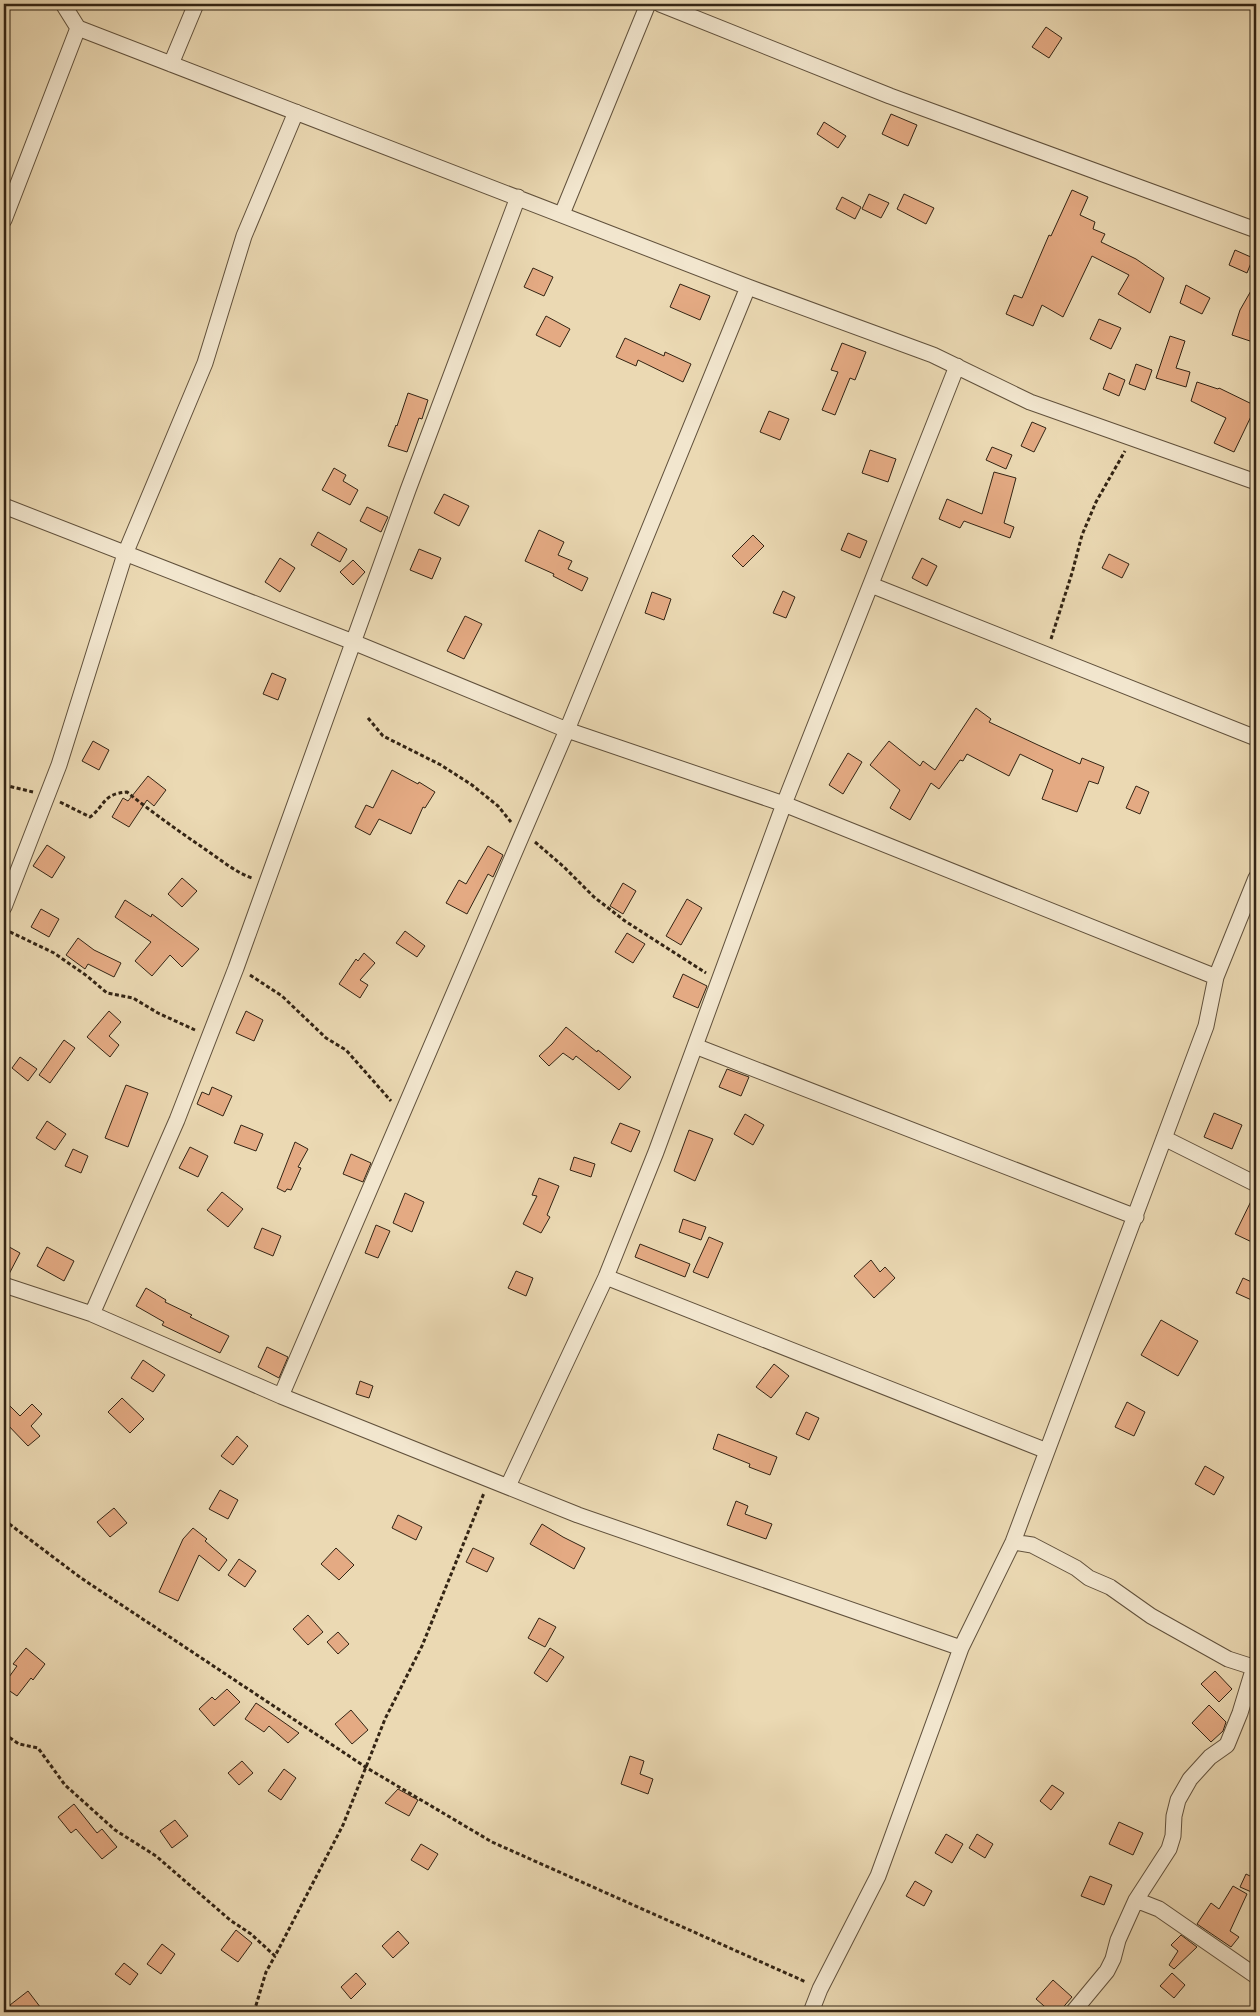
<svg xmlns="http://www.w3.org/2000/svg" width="1260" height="2016" font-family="'Gentium Book Plus',serif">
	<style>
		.building { fill: #e4aa83; stroke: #332414 }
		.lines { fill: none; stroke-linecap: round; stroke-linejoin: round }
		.minor-casing { stroke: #61513c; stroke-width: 17 }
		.path { stroke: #332414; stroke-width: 3; stroke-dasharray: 4 2.5; stroke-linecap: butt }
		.minor { stroke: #f2e6ce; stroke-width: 15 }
	</style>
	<rect width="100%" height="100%" fill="#ebd9b3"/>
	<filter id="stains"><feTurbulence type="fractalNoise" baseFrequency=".004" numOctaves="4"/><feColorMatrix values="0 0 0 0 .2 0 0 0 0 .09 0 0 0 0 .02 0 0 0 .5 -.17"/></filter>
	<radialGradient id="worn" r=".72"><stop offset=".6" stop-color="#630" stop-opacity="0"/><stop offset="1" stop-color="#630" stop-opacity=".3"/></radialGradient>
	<!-- building -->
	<path class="building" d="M1046,27L1062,38L1049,58L1032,47Z
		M891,114L917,125L908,146L882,134Z
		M824,122L846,136L838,148L817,134Z
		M1072,190L1088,197L1080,215L1095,222L1093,229L1105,234L1101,242L1136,259L1164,278L1150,313L1118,294L1129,275L1092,256L1063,317L1042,305L1033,326L1006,314L1014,295L1022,298L1049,235L1051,236Z
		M869,194L889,203L881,218L862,209Z
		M904,194L934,208L926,224L897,209Z
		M842,197L861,207L855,219L836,209Z
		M1235,250L1253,258L1247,273L1229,265Z
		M533,268L553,277L544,296L524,287Z
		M1256,282V343L1232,335L1240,310Z
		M680,284L710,296L700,320L670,307Z
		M1186,285L1210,298L1202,314L1180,303Z
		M546,316L570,329L560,347L536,335Z
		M1099,319L1121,328L1111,349L1090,339Z
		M1170,336L1185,341L1176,368L1190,372L1186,387L1156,378Z
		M625,338L664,356L665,352L691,364L683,382L638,360L636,366L616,357Z
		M842,343L866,352L855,380L850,378L835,415L822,410L838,372L831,370Z
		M1136,364L1152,370L1145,390L1129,384Z
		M1109,373L1125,380L1119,396L1103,389Z
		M1197,382L1218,389L1219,388L1256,406L1234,452L1214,443L1226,418L1191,401Z
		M408,393L428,400L422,419L419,418L407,452L388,446L396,425L397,426Z
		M769,411L789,419L780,440L760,432Z
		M1032,422L1046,428L1034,452L1021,446Z
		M992,447L1012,455L1006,469L986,460Z
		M870,450L896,459L888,482L862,473Z
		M334,468L346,475L343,481L358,490L350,505L322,490Z
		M994,472L1016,478L1004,523L1014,527L1010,538L964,521L960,528L939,519L947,499L982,514Z
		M444,494L469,506L459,526L434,513Z
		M367,507L388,517L381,532L360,521Z
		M539,530L564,542L558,555L572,561L568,569L588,578L582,591L553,576L554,574L525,561Z
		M318,532L347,549L340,562L311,545Z
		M848,533L867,541L860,558L841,550Z
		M753,535L764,546L743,567L732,556Z
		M419,549L441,558L432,579L410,570Z
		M1109,554L1129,564L1122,578L1102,568Z
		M280,558L295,568L280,592L265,582Z
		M922,558L937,566L927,586L912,578Z
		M353,560L365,572L353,585L340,572Z
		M783,591L795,597L786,618L773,613Z
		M652,592L671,599L664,620L645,613Z
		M465,616L482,624L464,659L447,651Z
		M272,673L286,679L278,700L263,694Z
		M976,708L991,719L989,722L1038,745L1080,764L1082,758L1104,767L1098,784L1089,781L1077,812L1042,799L1053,770L1020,754L1009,776L967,754L963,761L960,760L939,789L931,783L910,820L890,808L900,790L870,765L889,741L920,766L923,761L935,770Z
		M93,741L109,750L99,770L82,761Z
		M848,753L862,762L843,794L829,785Z
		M392,770L418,784L419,782L435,792L425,808L423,807L411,834L379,819L370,835L355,827L366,805L373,808Z
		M148,776L166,790L154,806L147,800L129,827L112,817L123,798L128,801Z
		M1136,786L1149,792L1140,814L1126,808Z
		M47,845L65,857L52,878L33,866Z
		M488,846L503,855L493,877L488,874L467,914L446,903L459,880L466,884Z
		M182,878L197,891L182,907L168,894Z
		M623,883L636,891L623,914L610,906Z
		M687,899L702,908L681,945L666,936Z
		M125,900L151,917L152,914L199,949L182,967L170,955L152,976L135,961L151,942L115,917Z
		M41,909L59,919L49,937L31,927Z
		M405,931L425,946L417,957L396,943Z
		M627,933L645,944L633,963L615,952Z
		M78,938L94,950L121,963L114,977L88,964L85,969L66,955Z
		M364,953L375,963L360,980L368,985L360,998L339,984L356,959L358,961Z
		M683,974L707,986L698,1008L673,997Z
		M109,1011L121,1022L109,1036L119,1045L110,1057L87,1037Z
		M246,1011L263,1020L254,1041L236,1033Z
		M566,1027L597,1052L598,1050L631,1077L619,1090L576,1056L573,1060L563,1053L549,1066L539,1056L552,1044Z
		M64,1040L75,1048L50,1083L39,1075Z
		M20,1057L37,1069L28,1081L12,1068Z
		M727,1069L749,1077L741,1096L719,1087Z
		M126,1085L148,1093L128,1147L105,1138Z
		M212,1087L232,1096L223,1116L197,1104L202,1092L209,1095Z
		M1214,1113L1242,1125L1232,1149L1204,1137Z
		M745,1114L764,1125L753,1145L734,1134Z
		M47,1121L66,1134L55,1150L36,1138Z
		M620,1123L640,1131L631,1152L611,1143Z
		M241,1125L263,1134L256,1151L234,1143Z
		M689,1130L713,1139L695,1181L674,1171Z
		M295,1142L308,1149L298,1167L301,1168L291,1190L287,1189L285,1192L277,1188Z
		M190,1147L208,1156L198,1177L179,1168Z
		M73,1149L88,1156L81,1173L65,1166Z
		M351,1154L371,1163L363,1182L343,1174Z
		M574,1157L595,1164L591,1177L570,1170Z
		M539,1178L559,1186L547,1215L550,1217L541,1233L523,1224L537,1196L532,1195Z
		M222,1192L243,1209L228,1227L207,1210Z
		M405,1193L424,1202L412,1232L393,1223Z
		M1255,1193H1256V1244L1235,1234Z
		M683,1219L706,1227L701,1240L679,1232Z
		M376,1225L390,1231L378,1258L365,1253Z
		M262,1228L281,1236L273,1256L254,1248Z
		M709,1237L723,1243L708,1278L693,1272Z
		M4,1244L20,1253L8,1276H4Z
		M640,1244L690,1264L685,1277L635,1257Z
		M47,1247L74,1261L64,1281L37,1266Z
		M871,1260L880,1272L885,1267L895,1278L874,1298L854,1276Z
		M516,1271L533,1278L526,1296L508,1288Z
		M1243,1278L1256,1284V1302L1236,1293Z
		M146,1288L166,1300L165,1302L192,1315L190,1317L229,1336L220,1353L162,1325L164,1322L136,1306Z
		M1161,1320L1198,1341L1178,1376L1141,1355Z
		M267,1347L288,1357L279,1378L258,1367Z
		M143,1360L165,1375L153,1392L131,1378Z
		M774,1364L789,1376L771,1398L756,1387Z
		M360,1381L373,1386L369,1398L356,1394Z
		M122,1398L144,1419L130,1433L108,1412Z
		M4,1400L20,1416L32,1404L42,1414L31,1426L40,1436L28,1446L4,1421Z
		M1127,1402L1145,1412L1134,1436L1115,1427Z
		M806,1412L819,1418L809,1440L796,1434Z
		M718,1434L777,1457L770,1475L749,1467L750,1464L713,1449Z
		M237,1436L248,1446L233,1465L221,1456Z
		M1205,1466L1224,1477L1214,1495L1195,1484Z
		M220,1490L238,1500L228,1519L209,1509Z
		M736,1501L748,1506L745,1514L772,1524L766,1539L727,1525Z
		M114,1508L127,1523L110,1537L97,1522Z
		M398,1515L422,1527L416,1540L392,1528Z
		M542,1524L563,1537L585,1548L574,1569L530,1544Z
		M193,1528L207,1539L205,1541L227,1560L219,1571L199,1555L178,1601L159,1592L183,1539Z
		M336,1548L354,1565L339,1580L321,1564Z
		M473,1548L494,1558L487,1572L466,1562Z
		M239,1559L256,1571L245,1587L228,1575Z
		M308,1615L323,1632L308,1645L293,1629Z
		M539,1618L556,1627L545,1647L528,1638Z
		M338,1632L349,1644L338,1654L327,1642Z
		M26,1648L45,1664L33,1680L31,1678L17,1696L4,1687V1684L17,1666L13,1664Z
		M550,1648L564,1657L547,1682L534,1673Z
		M1215,1671L1232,1689L1219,1702L1201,1684Z
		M227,1689L240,1702L214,1726L199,1709L212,1697L215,1700Z
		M256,1703L262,1707L299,1733L288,1743L269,1726L264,1732L245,1719Z
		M1209,1705L1226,1722L1223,1731L1211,1742L1192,1723Z
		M351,1710L368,1730L352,1744L335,1724Z
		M630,1756L644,1761L640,1774L653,1779L648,1794L621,1784Z
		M242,1761L253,1773L239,1785L228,1773Z
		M284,1769L296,1778L281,1800L268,1791Z
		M1052,1785L1064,1793L1051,1810L1040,1801Z
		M398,1789L418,1800L409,1816L385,1803Z
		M74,1804L97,1833L102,1829L117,1847L102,1859L76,1829L71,1833L58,1817Z
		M175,1820L188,1836L172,1848L160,1831Z
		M1119,1822L1143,1833L1133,1855L1109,1844Z
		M946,1834L963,1844L952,1863L935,1853Z
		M977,1834L993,1844L985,1858L969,1848Z
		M421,1844L438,1854L428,1870L411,1860Z
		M1246,1874L1256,1879V1894L1240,1887Z
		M1090,1876L1112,1885L1104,1905L1081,1896Z
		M915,1881L932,1891L924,1906L906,1896Z
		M1233,1886L1247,1894L1230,1931L1239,1937L1231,1947L1197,1924L1211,1903L1219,1909Z
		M236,1930L252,1943L238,1962L221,1950Z
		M398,1931L409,1943L393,1958L382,1946Z
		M1181,1935L1197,1947L1174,1969L1169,1965L1178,1951L1171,1945Z
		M162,1944L175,1954L161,1974L147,1964Z
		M124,1963L138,1974L130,1985L115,1974Z
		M356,1973L366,1984L351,1999L341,1987Z
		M1172,1973L1185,1985L1174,1998L1160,1986Z
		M1053,1980L1072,1997L1059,2012H1051L1036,1999Z
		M28,1991L44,2012H16L10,2005Z"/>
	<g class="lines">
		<defs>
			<path id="minor" d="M63,4L78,28
				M660,4L890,96L1256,230
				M171,64L196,4
				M562,214L648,4
				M4,220L78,28L748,287L933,355L1030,402L1256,482
				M4,506L353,642L567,730L784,804L1216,977
				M871,585L1256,738
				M4,907L59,765L125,554L205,363L244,236L296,112
				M695,1046L1136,1217
				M1164,1138L1256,1184
				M606,1277L1047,1451
				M4,1285L92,1314L281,1396L578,1515L961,1648
				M92,1314L177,1120L236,968L408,490L518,197
				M281,1396L567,730L748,287
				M508,1486L606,1277L656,1152L784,804L957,366
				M1013,1542L1032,1545L1076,1568L1089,1578L1110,1587L1151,1616L1228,1659L1256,1668
				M1136,1900L1159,1909L1256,1976
				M811,2012L820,1989L878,1876L961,1648L1013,1542L1206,1026L1216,977L1256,878
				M1073,2012L1107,1971L1113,1959L1118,1940L1136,1900L1169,1849L1173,1836L1174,1816L1178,1800L1190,1779L1210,1757L1227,1745L1240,1713L1254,1667"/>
		</defs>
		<!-- minor casing -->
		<use href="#minor" class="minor-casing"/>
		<!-- path -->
		<path class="path" d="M1051,639L1072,573L1082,535L1096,502L1125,451
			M368,718L383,736L441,765L472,785L498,806L511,822
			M4,785L33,792
			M60,802L90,817C106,805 102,794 127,792C154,814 183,834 212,854C225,863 237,873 252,878
			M535,842L564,867L594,897L625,921L706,973
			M4,929L54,953L87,976L107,993L133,998L158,1013L195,1030
			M250,975L282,996L326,1038L346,1050L391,1101
			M4,1520L81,1578L367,1768L492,1842L806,1982
			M4,1734L19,1744L38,1748L65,1785L115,1830L156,1856L230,1920L251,1934L275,1956L343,1825L385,1719L422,1646L484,1493
			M254,2012L266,1972L275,1956"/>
		<!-- minor -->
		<use href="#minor" class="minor"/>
	</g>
	<!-- margin -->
	<rect width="1260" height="2016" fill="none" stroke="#ebd9b3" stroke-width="20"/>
	<rect x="5" y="5" width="1250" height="2006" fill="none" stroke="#332414" stroke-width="2.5"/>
	<rect x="10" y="10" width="1240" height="1996" fill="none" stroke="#332414"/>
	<rect width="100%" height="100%" filter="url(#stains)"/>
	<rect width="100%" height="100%" fill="url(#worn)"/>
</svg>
